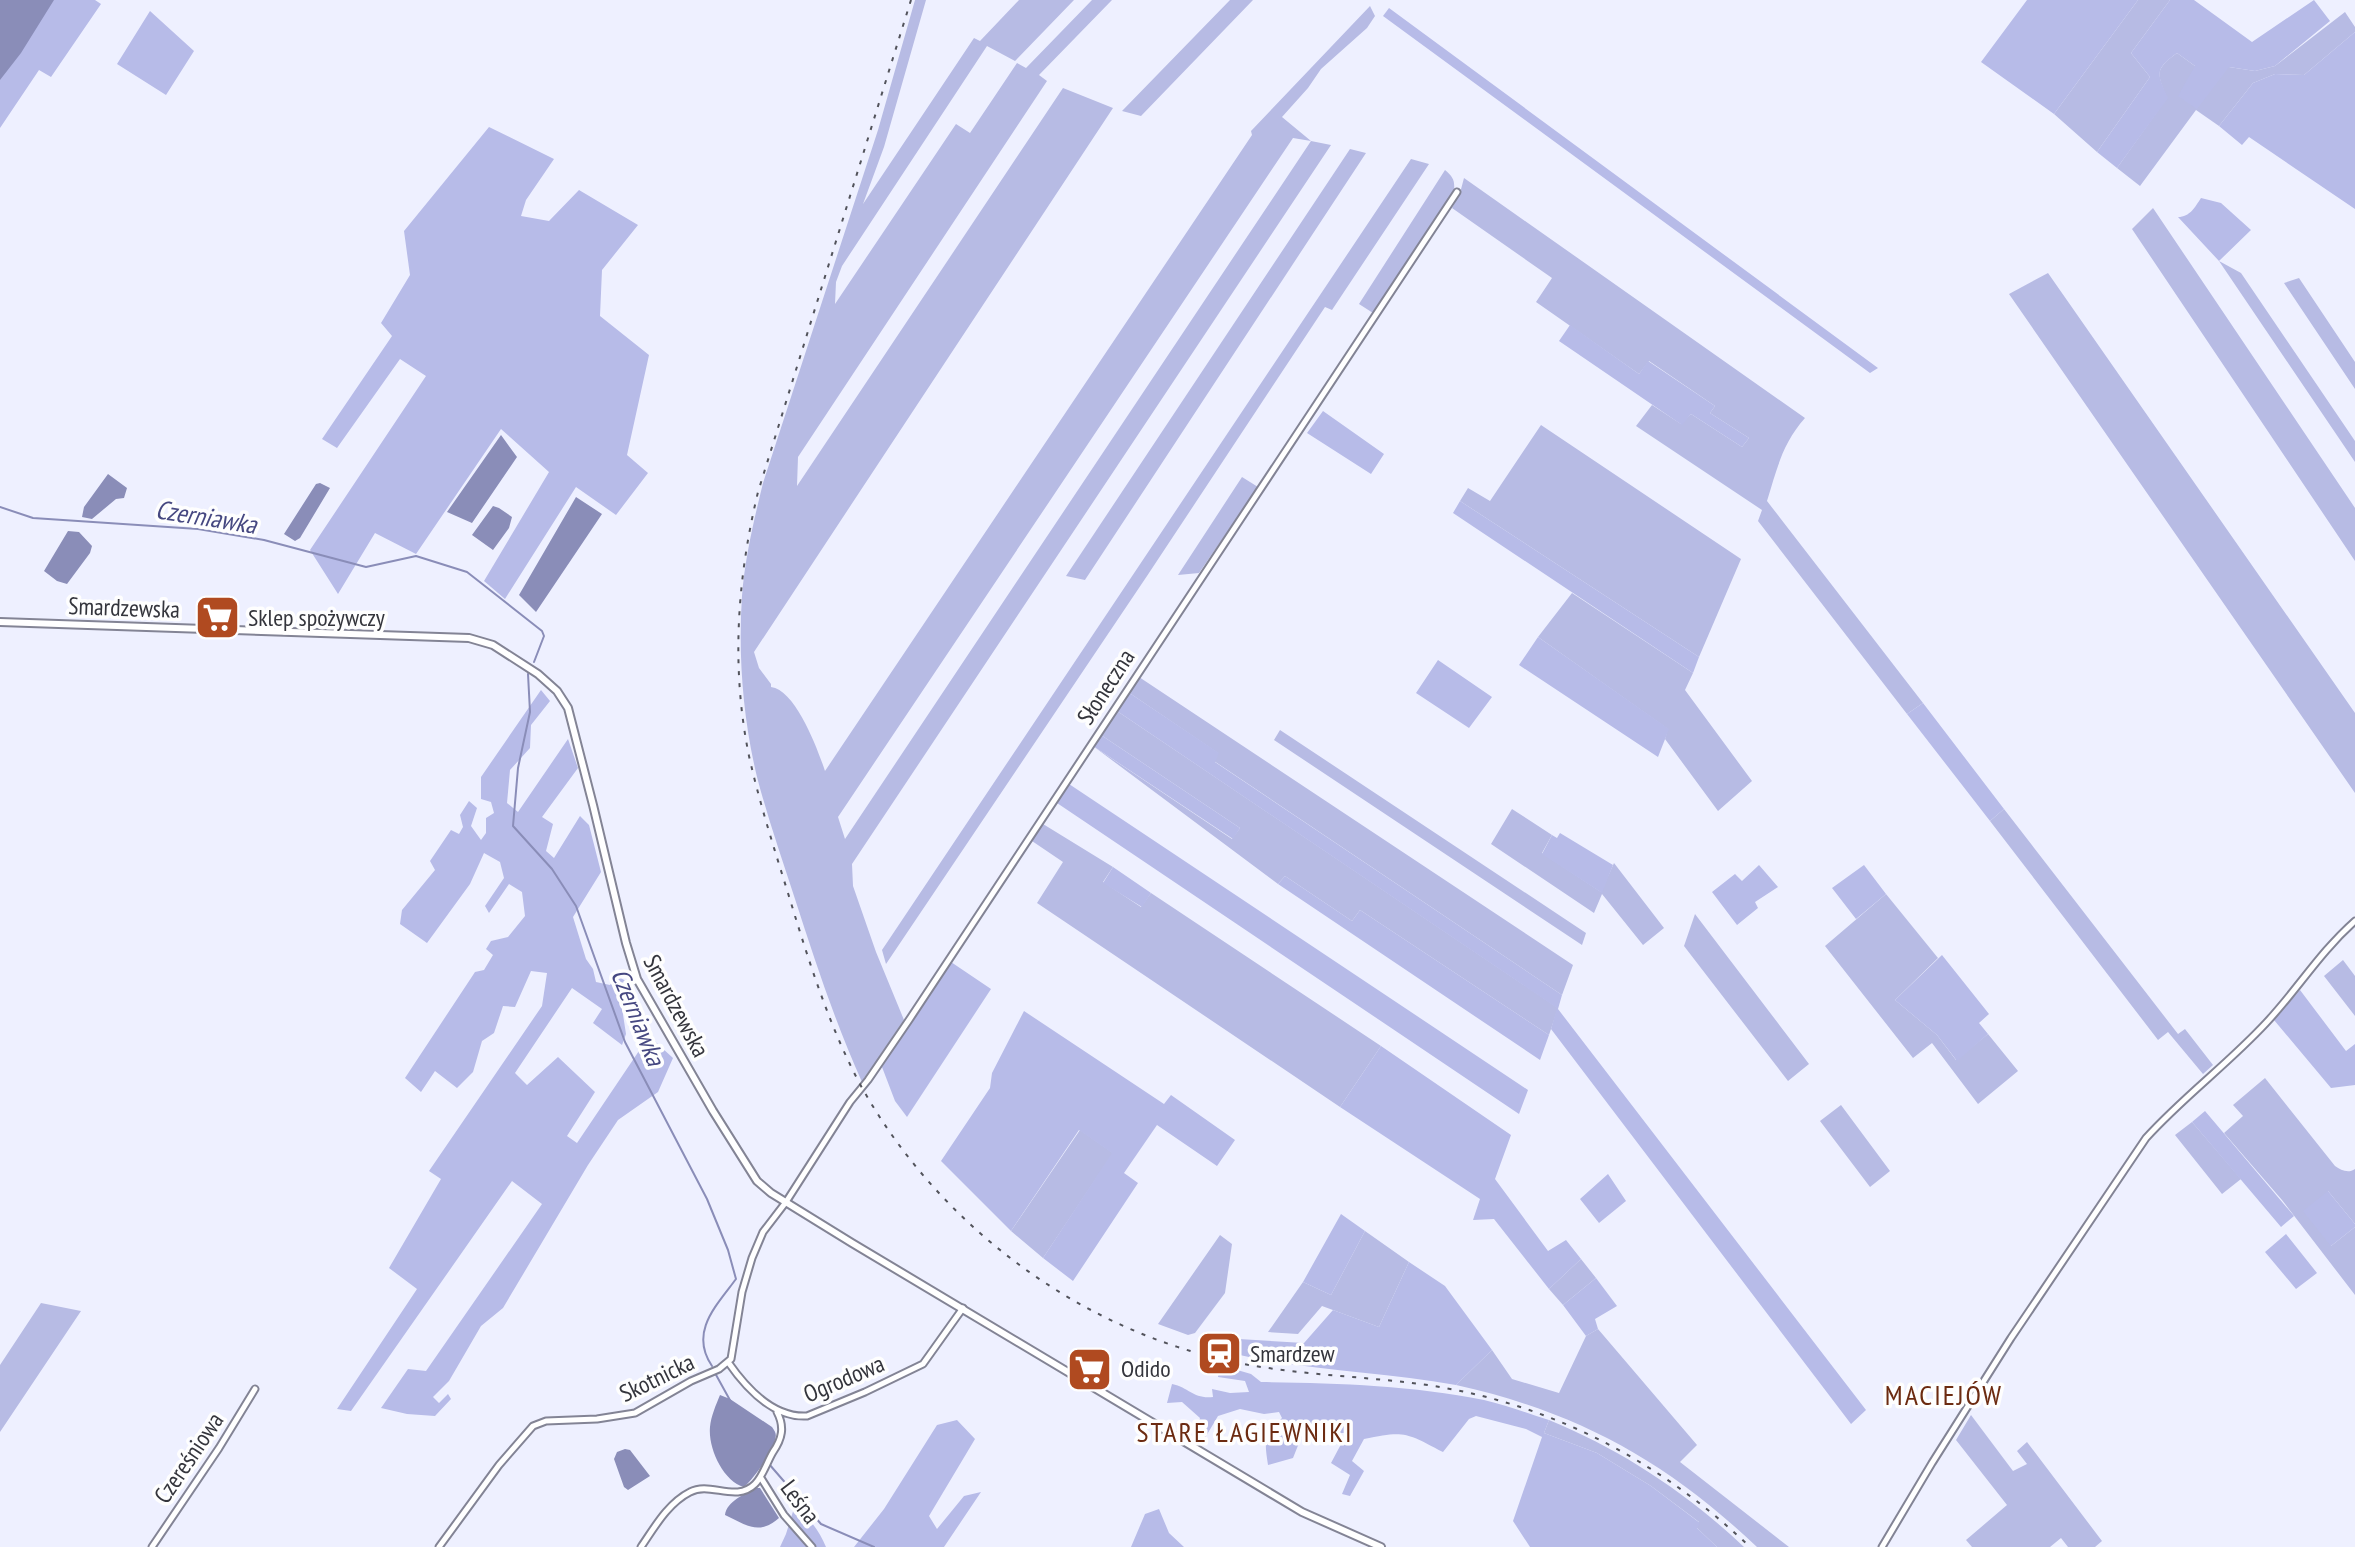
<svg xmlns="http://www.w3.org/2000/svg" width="2355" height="1547" font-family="'PT Sans Narrow',sans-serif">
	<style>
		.green { fill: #b7bbe4; fill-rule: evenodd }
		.forest { fill: #b7bbe8 }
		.water { fill: #8a8db8 }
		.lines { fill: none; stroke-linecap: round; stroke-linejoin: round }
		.stream { stroke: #8a8db8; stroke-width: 2 }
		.minor-casing { stroke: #838495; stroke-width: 9 }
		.tertiary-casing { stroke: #838495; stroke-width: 10 }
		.minor { stroke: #fff; stroke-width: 5 }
		.tertiary { stroke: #fff; stroke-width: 6 }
		.rail { stroke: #52535b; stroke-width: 2; stroke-dasharray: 4 8; stroke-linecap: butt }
		.labels { text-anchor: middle; stroke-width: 7; stroke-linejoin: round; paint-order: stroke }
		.street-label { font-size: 24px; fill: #34353c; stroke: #fefefe }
		.poi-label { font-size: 24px; fill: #34353c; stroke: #fefefe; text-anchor: start }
		.water-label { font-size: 26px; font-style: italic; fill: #464881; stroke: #fefefe }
		.quarter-label { font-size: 28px; letter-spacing: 2px; fill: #6c2b11; stroke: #fefefe }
	</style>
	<rect width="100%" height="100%" fill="#eef0ff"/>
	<!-- green -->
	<path class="green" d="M915,0H926L884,147L863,204L974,38L980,41L1019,0H1074L1015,61L987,46L842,266L836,282L835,304L956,124L970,133L1017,63L1026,68L1092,0H1112L1039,75L1047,81L798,457L797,486L1063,88L1113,108L754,652L759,668L771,684V687C796,690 818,750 825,771L1252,135L1251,131L1370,6L1375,16L1367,28L1321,69L1308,88L1282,117L1311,141L1331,145L852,864L853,886L876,952L904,1020L862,1082C835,1022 815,961 795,899C782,859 768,819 757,777C743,719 738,656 742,596C745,557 754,520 763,483L878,130ZM1293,138L1311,141L845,839L838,817Z
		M1230,0H1253L1141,116L1122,111Z
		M2138,0H2170L2131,53L2150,77L2097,152L2054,114Z
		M2345,12L2355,27V32L2304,75L2275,74L2253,83L2219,126L2196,110L2140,186L2117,168L2167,98C2157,73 2154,70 2177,53L2195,66L2229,67L2255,71L2275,66Z
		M1350,149L1366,153L1085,580L1066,576Z
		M1411,159L1429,164L1332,310L1325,307L1147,576L886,964L882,950Z
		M1445,170C1453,177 1455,180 1454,191L1373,313L1359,304Z
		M1464,178L1805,418C1782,444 1777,469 1767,501L1923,703L1907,714L1758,521L1762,510L1636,426L1652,405L1681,424L1691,414L1742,447L1749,438L1710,413L1715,406L1649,361L1639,374L1536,302L1552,278L1452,208L1460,193Z
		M2153,208L2355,508V561L2132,229Z
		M2219,261L2241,273L2355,441V462Z
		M2048,273L2355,713V793L2009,294Z
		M2299,278L2355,362V389L2284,283Z
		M1541,425L1741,559L1699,657L1460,501L1468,488L1490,501Z
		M1242,477L1258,487L1199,573L1178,575Z
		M1572,593L1693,673L1685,690L1752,781L1718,811L1665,739L1668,729L1538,637Z
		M1139,677L1573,965L1562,995L1214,761L1218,753L1128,692Z
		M1117,711L1558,1008L1549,1035L1360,910L1352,921L1285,876L1278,884L1093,746L1232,839L1240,828L1101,735Z
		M1280,730L1586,933L1582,945L1274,740Z
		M1512,809L1552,835L1542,853L1601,892L1614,863L1664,928L1643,945L1602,894L1594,913L1491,844Z
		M2004,809L2178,1034L2185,1029L2213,1065L2203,1074L2168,1032L2158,1040L1990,821Z
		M1043,824L1113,867L1103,882L1141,907L1151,893L1381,1046L1340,1107L1037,903L1063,862L1032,841Z
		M1886,894L1938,958L1895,1000L1937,1035L1956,1060L1988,1034L2018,1071L1978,1104L1932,1043L1913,1058L1825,946Z
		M1695,914L1809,1064L1788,1081L1684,946Z
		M2343,960L2355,976V1016L2324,976Z
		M2265,1078L2335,1166C2341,1170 2348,1174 2355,1169V1224L2328,1191L2331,1246L2355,1227V1295L2282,1200L2224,1133L2243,1116L2233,1105Z
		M1841,1105L1890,1171L1870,1187L1820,1121Z
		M2192,1122L2241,1179L2222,1194L2175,1135Z
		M1080,1130L1113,1153L1043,1258L1011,1231Z
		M1365,1231L1409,1262L1379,1327L1322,1306L1298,1334L1268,1332L1303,1282L1331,1295Z
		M1220,1235L1232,1244L1225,1293L1195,1333L1188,1335L1158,1324Z
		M1581,1259L1596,1278L1563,1305L1549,1289Z
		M41,1303L81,1311L0,1432V1365Z
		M1598,1329L1697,1445L1680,1462L1789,1547H1757C1666,1461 1578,1412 1456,1385L1492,1350L1512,1379L1559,1393L1586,1336Z
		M1971,1415L2013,1471L2027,1464L2017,1451L2027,1442L2102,1541L2095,1547H2068L2061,1538L2050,1547H1972L1966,1540L2007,1505L1956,1440Z
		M1549,1420C1622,1450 1687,1493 1744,1547H1717L1696,1527L1699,1522L1651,1486L1597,1453L1544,1433Z"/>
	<!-- forest -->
	<path class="forest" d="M37,0H95L101,4L51,77L39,70L0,128V58Z
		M2027,0H2138L2054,114L1981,62Z
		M2170,0H2194L2252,42L2314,0L2330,21L2275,66L2255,71L2229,67L2197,109L2178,96L2195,66L2177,53C2154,70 2157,73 2168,98L2117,168L2097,152L2150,77L2131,53Z
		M1389,8L1878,368L1870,373L1383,16Z
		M150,11L194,51L166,95L117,64Z
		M2355,32V209L2249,137L2242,145L2219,126L2253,83L2275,74L2304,75Z
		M489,127L554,159L526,200L521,216L549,221L579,190L638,225L602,270L600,316L649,355L627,455L648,473L616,515L576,487L505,599L484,581L549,472L501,429L416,554L375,533L338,594L310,550L426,376L400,359L337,448L322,439L392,336L381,323L410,275L404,231Z
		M2201,198L2221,203L2251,230L2219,261L2178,217C2190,217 2195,207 2201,198Z
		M1570,325L1639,374L1648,361L1715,406L1710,413L1749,438L1742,447L1691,414L1682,425L1559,341Z
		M1323,411L1384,454L1371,474L1307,433Z
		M1460,501L1699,657L1693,673L1453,513Z
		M1538,637L1669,729L1658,757L1519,665Z
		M1438,660L1492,697L1469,728L1416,693Z
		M541,690L550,701L531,725L530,748L510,770L507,803L518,812L568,739L578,768L542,817L553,824L546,851L554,858L580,816L589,825L601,872L573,917L586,959L593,969L596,982L610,985L617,976L626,981L630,994L622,1008L626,1034L622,1045L593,1023L602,1009L572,988L515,1073L527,1085L558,1057L595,1092L567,1136L577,1143L649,1036L673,1058L658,1092L618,1120L588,1165L503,1308L481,1326L449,1381L433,1397L439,1403L448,1394L451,1399L435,1416L407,1414L381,1408L408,1369L426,1371L542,1204L512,1181L351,1411L337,1409L417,1289L389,1268L441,1179L429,1171L542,1006L547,973L531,971L515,1007L503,1006L494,1033L482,1041L473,1072L457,1088L435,1071L421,1092L405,1078L475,972L484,970L493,955L486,949L491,941L508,937L525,916L522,892L509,884L489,913L485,906L504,878L500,862L484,853L470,884L427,943L400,924L402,910L435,870L430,861L451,830L459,834L463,827L460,815L469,801L477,808L471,826L481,840L486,833V818L494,813L491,802L481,799V777Z
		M1128,692L1219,753L1215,762L1562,995L1558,1009L1866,1410L1851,1424L1551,1029L1557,1008L1117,711Z
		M1923,703L2004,809L1990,821L1907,714Z
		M1101,735L1240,828L1233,839L1093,746Z
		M1069,784L1528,1090L1519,1114L1057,803Z
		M1560,833L1613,865L1602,893L1542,854L1552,835L1557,838Z
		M1759,865L1778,887L1755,902L1758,908L1737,925L1712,892L1735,874L1742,881Z
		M1864,865L1886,894L1856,919L1832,888Z
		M1113,867L1151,893L1142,907L1103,883Z
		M1285,876L1352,921L1360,910L1549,1035L1540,1060L1278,884Z
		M1942,955L1989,1014L1979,1023L1988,1034L1957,1061L1937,1035L1895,1000Z
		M951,962L991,989L907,1117L895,1101L882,1067Z
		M2300,990L2346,1051L2355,1044V1085L2331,1088L2274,1020Z
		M1024,1011L1164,1104L1171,1095L1235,1140L1217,1166L1157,1125L1124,1173L1138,1183L1073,1281L1043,1258L1112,1153L1079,1130L1011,1231L941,1161L990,1088L992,1073Z
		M1381,1046L1511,1135L1495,1179L1548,1251L1566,1240L1581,1259L1549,1289L1494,1219L1473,1220L1480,1199L1340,1107Z
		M2205,1111L2294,1216L2281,1227L2192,1122Z
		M1608,1174L1626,1201L1599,1223L1580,1199Z
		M2328,1191L2355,1224V1227L2331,1246L2303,1211Z
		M1341,1214L1365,1231L1331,1295L1303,1282Z
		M2286,1234L2317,1273L2296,1289L2265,1252Z
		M1409,1262L1445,1286L1492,1350L1456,1385C1371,1369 1282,1371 1199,1344L1222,1338L1304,1343L1333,1310L1379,1327Z
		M1596,1278L1617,1306L1595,1319L1598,1329L1586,1336L1563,1305Z
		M1220,1365L1251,1374L1261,1382C1335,1383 1411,1385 1484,1400C1506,1405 1527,1413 1549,1420L1544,1433L1597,1453L1651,1486L1700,1523L1697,1528L1717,1547H1530L1513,1521L1542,1437L1526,1429L1476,1416L1469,1419L1443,1452C1407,1433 1405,1430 1364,1439L1352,1461L1364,1471L1350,1496L1342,1494L1350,1475L1331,1463L1347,1433H1303L1293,1458L1268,1465C1264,1439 1264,1436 1282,1418L1279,1412L1264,1414L1240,1409L1218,1416L1202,1443L1193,1441L1200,1418L1182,1402L1167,1403L1172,1384C1190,1388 1193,1399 1213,1397L1212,1389L1230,1393L1249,1392L1245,1381L1218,1377Z
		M957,1420L975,1439L929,1516L937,1529L964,1496L981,1492L944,1547H854L884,1509L937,1425Z
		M795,1505C809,1518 819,1530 826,1547H780L786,1534Z
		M1159,1509L1169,1533L1184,1547H1131L1145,1514Z"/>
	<!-- water -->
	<path class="water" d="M0,0H54L21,53L0,80Z
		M501,435L517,457L472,523L447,512Z
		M108,474L127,488L124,498L116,499L92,519L82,517L84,507Z
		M320,483L330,488L300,538L295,541L284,534L316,484Z
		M576,497L602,514L536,612L519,595Z
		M493,506L499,508L512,517L509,528L493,550L472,535Z
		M68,531L79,532L92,546L90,553L67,584L57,581L44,571Z
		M720,1395L730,1399L772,1427C775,1432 777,1433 775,1440C772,1453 754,1478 744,1487C723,1481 708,1448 710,1427C711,1416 716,1405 720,1395Z
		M625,1449L630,1450L650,1476L628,1490L624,1487L614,1459L617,1452Z
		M756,1488H760L779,1518C758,1536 747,1525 725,1515C727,1501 745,1494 756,1488Z"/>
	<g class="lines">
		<!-- stream -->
		<path class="stream" d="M0,507L33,518L198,529L264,540L366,567L416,556L467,572L542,631L544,636L534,662
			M528,674L530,712L518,768L513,826L552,869L576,906L625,1042L707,1199L728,1250L736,1279C716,1306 689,1332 712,1366
			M715,1373L731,1402
			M769,1464L821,1524L874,1547"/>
		<defs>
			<path id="minor" d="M728,1362C746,1388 773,1418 807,1416L865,1392L923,1364L963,1308
				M761,1478L784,1515L812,1547
				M152,1547L219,1448L255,1389
				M439,1547L499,1465L533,1426L546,1421L597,1419L635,1413L691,1381L719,1369L731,1359L742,1292L752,1258L763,1232L786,1202L850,1102L868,1080L909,1020L1457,192
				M641,1547C654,1528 668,1503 690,1492C710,1481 736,1503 755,1484C763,1476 767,1462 773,1452C782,1439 785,1427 777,1412
				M1882,1547L1932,1463L2011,1338L2146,1138C2183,1097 2228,1064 2266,1023C2298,989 2319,953 2355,921"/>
			<path id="tertiary" d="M0,622L469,638L493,645L538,674L557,691L568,708L593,805L626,943L637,979L713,1111L757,1181L771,1193L852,1243L1302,1512L1381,1547"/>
		</defs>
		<!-- minor casing -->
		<use href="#minor" class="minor-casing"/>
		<!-- tertiary casing -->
		<use href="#tertiary" class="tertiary-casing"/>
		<!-- minor -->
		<use href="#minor" class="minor"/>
		<!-- tertiary -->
		<use href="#tertiary" class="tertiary"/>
		<!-- rail -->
		<path class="rail" d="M911,0L758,492C737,579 731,668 749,756C761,810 779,863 795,916C813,974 832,1032 861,1086C939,1226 1081,1332 1239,1363C1299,1375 1360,1376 1420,1384C1546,1401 1658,1459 1750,1547"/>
	</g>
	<!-- icons -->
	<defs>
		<symbol id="supermarket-square" viewBox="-11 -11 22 22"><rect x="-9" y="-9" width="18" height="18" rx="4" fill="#b04a20" stroke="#fefefe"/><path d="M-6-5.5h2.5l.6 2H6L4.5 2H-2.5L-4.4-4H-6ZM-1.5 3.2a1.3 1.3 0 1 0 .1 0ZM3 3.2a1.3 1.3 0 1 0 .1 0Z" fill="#fff"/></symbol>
		<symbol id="station-square" viewBox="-11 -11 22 22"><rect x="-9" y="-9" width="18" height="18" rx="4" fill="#b04a20" stroke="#fefefe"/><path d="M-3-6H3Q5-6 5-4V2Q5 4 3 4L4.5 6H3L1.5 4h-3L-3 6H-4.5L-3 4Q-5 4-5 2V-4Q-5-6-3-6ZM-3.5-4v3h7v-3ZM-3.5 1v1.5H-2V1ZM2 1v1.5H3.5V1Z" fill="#fff"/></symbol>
	</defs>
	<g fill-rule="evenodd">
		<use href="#supermarket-square" x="192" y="592" width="51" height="51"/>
		<use href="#station-square" x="1194" y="1328" width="51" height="51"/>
		<use href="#supermarket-square" x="1064" y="1344" width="51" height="51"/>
	</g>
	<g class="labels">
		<!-- street labels -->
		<g class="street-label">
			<text transform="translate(124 608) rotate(2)" y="8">Smardzewska</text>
			<text transform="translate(1106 687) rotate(-57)" y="8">Słoneczna</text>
			<text transform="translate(676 1006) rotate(62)" y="8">Smardzewska</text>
			<text transform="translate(657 1378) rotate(-26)" y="8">Skotnicka</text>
			<text transform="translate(844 1379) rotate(-23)" y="8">Ogrodowa</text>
			<text transform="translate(189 1458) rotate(-56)" y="8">Czereśniowa</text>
			<text transform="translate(800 1502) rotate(53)" y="8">Leśna</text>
		</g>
		<!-- poi labels -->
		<g class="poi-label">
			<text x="248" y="626">Sklep spożywczy</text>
			<text x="1250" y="1362">Smardzew</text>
			<text x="1121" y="1377">Odido</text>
		</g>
		<!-- water labels -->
		<g class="water-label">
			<text transform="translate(206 517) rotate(9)" y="9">Czerniawka</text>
			<text transform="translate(638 1017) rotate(68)" y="9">Czerniawka</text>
		</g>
		<!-- quarter labels -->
		<g class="quarter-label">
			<text x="1944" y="1405">MACIEJÓW</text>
			<text x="1245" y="1442">STARE ŁAGIEWNIKI</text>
		</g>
	</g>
</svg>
